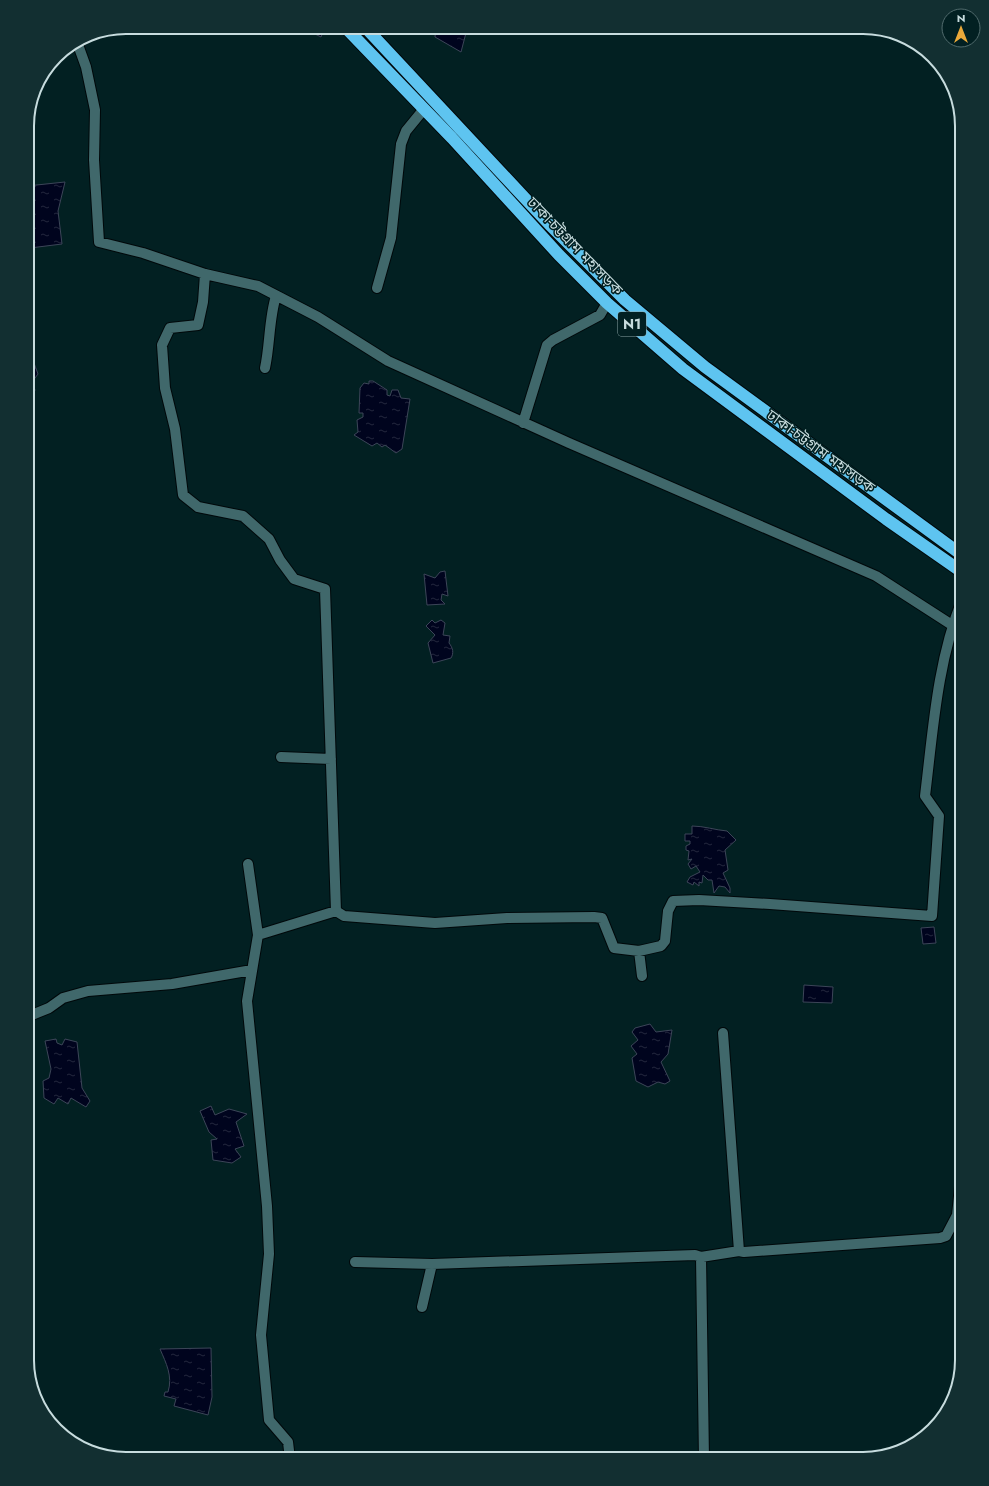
<svg xmlns="http://www.w3.org/2000/svg" width="989" height="1486" font-family="Jost,'Noto Sans Bengali',sans-serif">
	<style>
		.water { fill: url(#water-ripples); stroke: #3c4558 }
		.lines { fill: none; stroke-linecap: round; stroke-linejoin: round }
		.minor-casing { stroke: #00080a; stroke-width: 12 }
		.highway-casing { stroke: #00080a; stroke-width: 14 }
		.minor { stroke: #40686b; stroke-width: 10 }
		.highway { stroke: #5ec4f0; stroke-width: 12 }
		.labels { text-anchor: middle; stroke-width: 3; stroke-linejoin: round; paint-order: stroke }
		.shield { fill: #022022; stroke: #8ca4a6; stroke-width: 1 }
		.shield-label { font-size: 14px; font-weight: bold; fill: #c7dcde }
		.street-label { font-size: 15px; fill: #c7dcde; stroke: #022022 }
		.rim { fill: none; stroke: #c7dcde; stroke-width: 2 }
	</style>
	<defs>
		<pattern id="water-ripples" width="26" height="14" patternUnits="userSpaceOnUse"><rect width="26" height="14" fill="#00041e"/><path d="M2 4q2-2 4 0t4 0M15 11q2-2 4 0t4 0" fill="none" stroke="#24283e"/></pattern>
	</defs>
	<rect width="100%" height="100%" fill="#022022"/>
	<!-- water -->
	<path class="water" d="M307,27H319L323,32L321,37L311,32Z
		M436,27H465L467,29L461,52L435,37Z
		M65,182L58,211L62,244L30,248L27,226V186Z
		M27,352H30L38,374L32,382L35,390L33,395H29L27,392Z
		M369,381H373L387,390V395L390,396L392,390H398L401,398L410,399L402,449L396,453L385,445L382,447L377,443L372,446L354,435L358,432L357,420L363,417V413H359L360,388L364,383L369,384Z
		M445,571L448,596L442,594L441,600L445,604L427,605L424,574L435,578L440,572Z
		M432,620L435,623L441,620L445,623L443,635L450,636L449,643C453,648 454,653 451,658L433,663L428,643L435,635L426,626Z
		M692,826C704,826 715,830 727,831L736,840L725,850L728,870L723,873L730,888V893L725,887L719,886L714,893L712,880H708L703,875L702,883L699,882V886L694,882L693,885L687,882L690,877L700,872L696,866L691,869L688,864L692,859L688,860L689,851L686,850V846L690,844V841H685V834H692Z
		M934,927L936,943L923,944L921,928Z
		M804,985L833,987L832,1003L803,1002Z
		M650,1024L656,1032L672,1030L668,1054L661,1062L670,1081L665,1084L658,1082L648,1087L636,1081L632,1058L637,1054L631,1046L638,1040L632,1032L635,1028Z
		M56,1039L57,1043L62,1045L65,1039L77,1042L82,1088L90,1101L86,1107L71,1098L68,1104L58,1098L54,1104L44,1098L43,1081L49,1078L51,1069L45,1041Z
		M211,1106L215,1115L229,1109L247,1114L236,1122L244,1146L235,1149L241,1157L232,1163L213,1160L211,1140L217,1139L209,1132L200,1111Z
		M211,1348L212,1397L208,1415L174,1406L176,1399L164,1396L165,1392H168C173,1376 166,1363 160,1349Z"/>
	<g class="lines">
		<defs>
			<path id="minor" d="M77,42L86,67L95,110L94,160L99,242L143,253L205,274L258,286L318,317L388,361L569,443L876,576L952,625
				M205,274L203,302L198,325L170,328L162,345L165,388L175,429L183,495L198,507L243,516L269,539L280,560L294,579L325,589L336,911L258,935L247,1001L267,1206L269,1254L261,1335L269,1420L288,1442L290,1459
				M377,288L391,238L401,144L406,131L424,109
				M265,368C270,345 269,318 276,296
				M523,423L547,345L553,340L600,315L607,303
				M281,757L331,759
				M248,864L258,935
				M336,911L344,916L435,923L507,918L594,917L602,918L614,948L639,951L661,946L665,941L668,911L673,901L699,900L770,904L932,916L939,816L925,796C933,731 937,662 962,600
				M639,951L642,976
				M27,1017L49,1008L63,998L88,991L172,984L252,970
				M723,1033L739,1251
				M701,1257L704,1459
				M355,1262L432,1264L695,1255L701,1257L739,1251L744,1252L940,1238L946,1236L957,1215L962,1168
				M422,1307L432,1264"/>
			<path id="highway" d="M345,27L452,138L559,255L607,303L683,369L886,519L962,572
				M365,27L549,224L625,300L705,367L962,555"/>
		</defs>
		<!-- minor casing -->
		<use href="#minor" class="minor-casing"/>
		<!-- highway casing -->
		<use href="#highway" class="highway-casing"/>
		<!-- minor -->
		<use href="#minor" class="minor"/>
		<!-- highway -->
		<use href="#highway" class="highway"/>
	</g>
	<g class="labels">
		<!-- shield labels -->
		<rect class="shield" x="618" y="312" width="28" height="24" rx="3"/>
		<g class="shield-label">
			<text x="632" y="329">N1</text>
		</g>
		<!-- street labels -->
		<g class="street-label">
			<text transform="translate(575 246) rotate(46)" y="5">ঢাকা-চট্টগ্রাম মহাসড়ক</text>
			<text transform="translate(821 451) rotate(36)" y="5">ঢাকা-চট্টগ্রাম মহাসড়ক</text>
		</g>
	</g>
	<!-- crop -->
	<path d="M0 0H989V1486H0ZM126 34H863A92 92 0 0 1 955 126V1360A92 92 0 0 1 863 1452H126A92 92 0 0 1 34 1360V126A92 92 0 0 1 126 34Z" fill="#122f31" fill-rule="evenodd"/>
	<path class="rim" d="M126 34H863A92 92 0 0 1 955 126V1360A92 92 0 0 1 863 1452H126A92 92 0 0 1 34 1360V126A92 92 0 0 1 126 34Z"/>
	<!-- north arrow -->
	<g transform="translate(961 28)"><circle r="19" fill="#022022" stroke="#516b6d"/>
	<path d="M0-3L7 15L0 10L-7 15Z" fill="#eba93a"/>
	<text y="-6" font-size="11" font-weight="bold" text-anchor="middle" fill="#c7dcde">N</text>
	</g>
</svg>
